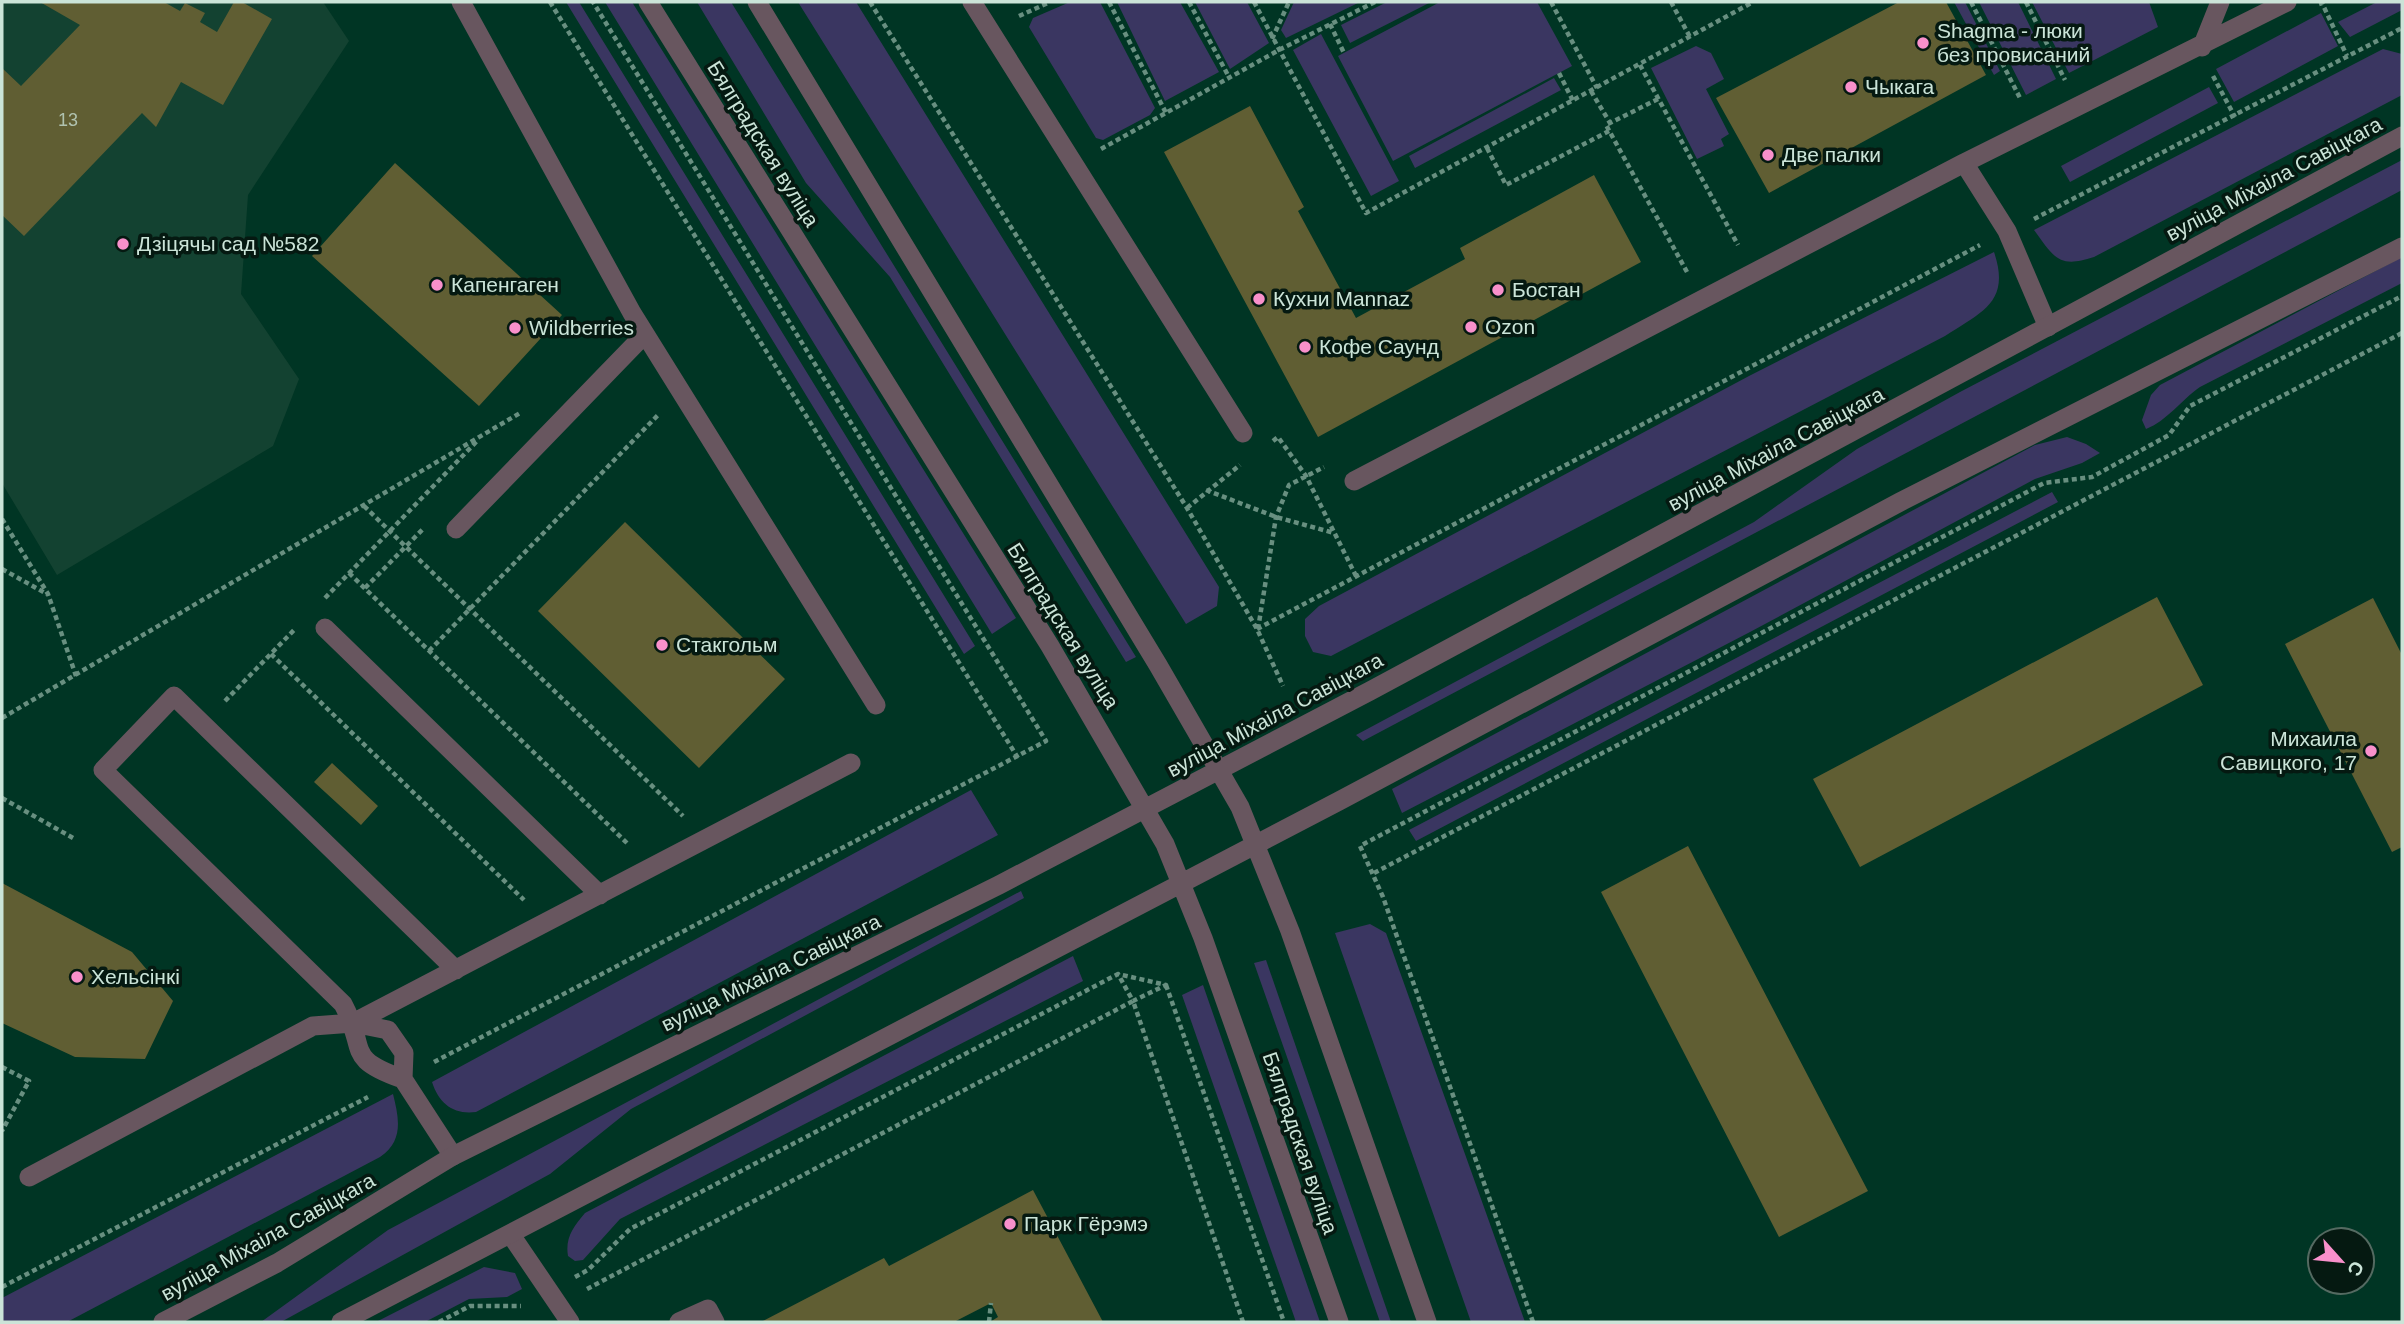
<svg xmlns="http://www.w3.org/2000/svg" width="2404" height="1324" font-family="Arial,sans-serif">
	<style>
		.built { fill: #134231 }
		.green { fill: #3a3661 }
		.building { fill: #605e33 }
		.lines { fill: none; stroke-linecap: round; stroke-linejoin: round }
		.path { stroke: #688f80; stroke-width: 4.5; stroke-dasharray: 5 3.5; stroke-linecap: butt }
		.service { stroke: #68565f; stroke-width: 19 }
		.tertiary { stroke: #68565f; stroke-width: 19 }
		.poi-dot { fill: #f890cb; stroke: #051911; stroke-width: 2.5 }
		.labels { text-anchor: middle; stroke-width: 7; stroke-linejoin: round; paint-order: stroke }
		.number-label { font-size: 18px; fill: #b0c2af }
		.poi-label { font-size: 21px; fill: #cbe4d8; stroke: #051911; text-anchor: start }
		.street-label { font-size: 21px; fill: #cbe4d8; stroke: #051911 }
	</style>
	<rect width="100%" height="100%" fill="#003524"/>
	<!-- built -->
	<path class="built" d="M2,2H323L349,41L248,195L241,294L299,379L273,446L57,575L2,483Z"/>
	<!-- green -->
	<path class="green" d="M566,2H579L975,646L964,654Z
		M605,2H632L1016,618L992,634Z
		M697,2H731L1136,657L1126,662L890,277L806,183Z
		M798,2H856L1219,587L1217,606L1186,624Z
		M1070,2H1100L1155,108L1150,115L1103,140L1096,138L1029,27L1033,18Z
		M1117,2H1180L1219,72L1165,101Z
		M1195,2H1247L1269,43L1230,69Z
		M1294,2H1360L1286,38L1281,30Z
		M1387,2H1431L1350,43L1341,25Z
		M1440,2H1537L1572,66L1393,161L1338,56Z
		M1954,2H1965L2000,71L1994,75Z
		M1979,2H2018L2056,79L2026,95Z
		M2032,2H2149L2158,27L2069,73Z
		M2377,2H2402V10L2350,37L2338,22Z
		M2321,13L2338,46L2234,102L2216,69Z
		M1321,34L1399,181L1371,196L1293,50Z
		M1696,46L1711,53L1724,79L1706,89L1729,134L1721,139L1724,146L1697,159L1651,68Z
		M2383,49L2402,54V95L2094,257C2058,269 2054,257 2034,230Z
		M1554,78L1561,90L1415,168L1409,156Z
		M2209,87L2218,103L2070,182L2061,166Z
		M2402,160V190L1363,741L1356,735L1754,522L1857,449L1960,392Z
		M1994,252C2011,302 1982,312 1945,336L1331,656L1313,652L1305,636V619L1319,606L1749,376Z
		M2402,257V283L2200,387C2181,400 2167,421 2146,429L2142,420L2151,395L2160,385Z
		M2067,437L2086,444L2100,453L2082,463L2035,479L1750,632L1402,813L1392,789L2035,445Z
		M2052,492L2058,502L1416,841L1409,830Z
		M971,790L998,835L476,1112C454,1115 439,1104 432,1082Z
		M1021,891L1024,898L631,1109L550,1174L281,1322H261L388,1230Z
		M1370,924L1386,933L1525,1322H1471L1335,933Z
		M1073,956L1083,981L620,1219L583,1260L575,1261L568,1256C565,1238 573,1227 585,1213Z
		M1266,960L1391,1322H1380L1254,963Z
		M1203,985L1320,1322H1296L1182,995Z
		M393,1094C399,1118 404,1141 380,1157L67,1322H2V1298Z
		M484,1267L515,1273L522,1289L507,1297L469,1299L425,1322H376Z"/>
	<!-- building -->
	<path class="building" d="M40,2H164L180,11L185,3L205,13L200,22L217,32L234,2H242L272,19L223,105L181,82L156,127L142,113L24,236L2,215V68L21,86L80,25Z
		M1899,2H1946L1986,75L1769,193L1716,98Z
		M1250,106L1304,207L1298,211L1356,318L1465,259L1460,248L1594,175L1641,262L1318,437L1164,152Z
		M395,163L562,315L479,406L312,256Z
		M625,522L785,679L699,768L538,611Z
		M2157,597L2203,685L1860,867L1813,779Z
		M2373,598L2402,655V847L2392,852L2285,644Z
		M332,763L378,806L361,825L314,782Z
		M1688,846L1868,1191L1779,1237L1601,892Z
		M2,883L132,952L173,1001L145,1059L75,1057L2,1023Z
		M1033,1190L1103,1322H990L998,1317L991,1303L954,1322H761L884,1258L889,1266Z"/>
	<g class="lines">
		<!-- path -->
		<path class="path" d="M550,2L1018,758
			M870,2L1187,508L1257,629L1283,686
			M1109,2L1166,113
			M1189,2L1230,79
			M1254,2L1366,213L1753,2
			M1551,2L1597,88
			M1671,2L1690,37
			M1971,2L2021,100
			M2026,2L2065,80
			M2319,4L2322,3L2347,56
			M1019,16L1050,2
			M1330,24L1344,53
			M1272,39L1289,2
			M1640,65L1738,245
			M1559,73L1573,101
			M2213,76L2235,117
			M1591,91L1610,123
			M1658,99L1606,125L1687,272
			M1487,148L1506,185L1609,131
			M1101,149L1279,50L1375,2
			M2034,219L2402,28
			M1273,441L1278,437L1306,476L1356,576
			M1206,490L1276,517L1334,533
			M364,506L683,816
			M1187,508L1240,465
			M2,519L48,594L76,676
			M2,569L47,594
			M349,573L629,845
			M365,588L423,529
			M325,598L477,441
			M1257,629L1980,245
			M1258,629L1276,517L1289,485L1324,467
			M429,651L658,415
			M271,654L524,900
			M225,701L295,629
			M2,718L520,413
			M2,798L73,838
			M1374,873L2402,333
			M1166,985L1284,1322
			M434,1062L1046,741L593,2
			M2,1067L29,1081L2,1131
			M575,1277L588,1270L630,1229L1118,974L1166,985L1133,1001L1118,974
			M2,1287L368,1097
			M587,1289L1133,1001L1243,1322
			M439,1322L470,1306H521
			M989,1322L991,1303
			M1533,1322L1383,897L1360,846L2044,483L2092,477L2169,435L2190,406L2402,296"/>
		<!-- service -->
		<path class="service" d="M461,2L632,313L876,705
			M972,2L1243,433
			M2202,47L2220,2
			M1964,163L2287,2
			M1354,481L1964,163L2007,231L2048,327
			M456,529L645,334
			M325,628L600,895
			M353,1023L388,1030L404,1053L403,1079L453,1156
			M403,1079C343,1058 368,1050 343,1004L103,770L174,696L456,970
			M29,1177L313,1026L353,1023L851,763
			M511,1235L570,1322
			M679,1322L708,1309L715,1322"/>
		<!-- tertiary -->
		<path class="tertiary" d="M648,2L1050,646L1165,844L1203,938L1339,1322
			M757,2L1158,665L1240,807L1290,931L1427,1322
			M163,1322L277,1263L453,1156L999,885L1370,691L2402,136
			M341,1322L1339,801L1900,502L2402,247"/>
	</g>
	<!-- markers -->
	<g class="poi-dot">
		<circle cx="1923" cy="43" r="7"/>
		<circle cx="1851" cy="87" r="7"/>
		<circle cx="1768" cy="155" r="7"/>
		<circle cx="123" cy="244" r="7"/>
		<circle cx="437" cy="285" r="7"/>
		<circle cx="1498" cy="290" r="7"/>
		<circle cx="1259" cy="299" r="7"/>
		<circle cx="1471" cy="327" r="7"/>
		<circle cx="515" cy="328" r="7"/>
		<circle cx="1305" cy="347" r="7"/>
		<circle cx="662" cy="645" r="7"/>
		<circle cx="2371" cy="751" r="7"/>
		<circle cx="77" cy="977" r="7"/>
		<circle cx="1010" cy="1224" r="7"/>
	</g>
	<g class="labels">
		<!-- number labels -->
		<g class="number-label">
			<text x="68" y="126">13</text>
		</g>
		<!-- poi labels -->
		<g class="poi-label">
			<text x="1937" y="38">Shagma - люки<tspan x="1937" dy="24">без провисаний</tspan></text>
			<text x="1865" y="94">Чыкага</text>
			<text x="1782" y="162">Две палки</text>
			<text x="137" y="251">Дзіцячы сад №582</text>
			<text x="451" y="292">Капенгаген</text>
			<text x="1512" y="297">Бостан</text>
			<text x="1273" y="306">Кухни Mannaz</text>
			<text x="1485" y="334">Ozon</text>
			<text x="529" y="335">Wildberries</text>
			<text x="1319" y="354">Кофе Саунд</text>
			<text x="676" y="652">Стакгольм</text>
			<text x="2357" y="746" text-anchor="end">Михаила<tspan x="2357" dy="24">Савицкого, 17</tspan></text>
			<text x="91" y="984">Хельсінкі</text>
			<text x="1024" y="1231">Парк Гёрэмэ</text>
		</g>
		<!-- street labels -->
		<g class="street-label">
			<text transform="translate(763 144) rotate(58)" y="7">Бялградская вуліца</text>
			<text transform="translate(2274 179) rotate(-28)" y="7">вуліца Міхаіла Савіцкага</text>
			<text transform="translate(1776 449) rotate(-28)" y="7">вуліца Міхаіла Савіцкага</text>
			<text transform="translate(1063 626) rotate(58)" y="7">Бялградская вуліца</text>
			<text transform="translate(1275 715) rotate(-28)" y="7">вуліца Міхаіла Савіцкага</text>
			<text transform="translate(771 973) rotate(-26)" y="7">вуліца Міхаіла Савіцкага</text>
			<text transform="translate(1300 1143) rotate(71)" y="7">Бялградская вуліца</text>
			<text transform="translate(268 1237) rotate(-29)" y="7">вуліца Міхаіла Савіцкага</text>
		</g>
	</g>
	<!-- border -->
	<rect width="2404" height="1324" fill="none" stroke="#cbe4d8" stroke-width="7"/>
	<!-- north arrow -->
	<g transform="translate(2341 1261) rotate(117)"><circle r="33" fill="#051911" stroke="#546a61" stroke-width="2"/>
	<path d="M0-5L12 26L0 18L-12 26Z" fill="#f890cb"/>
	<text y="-10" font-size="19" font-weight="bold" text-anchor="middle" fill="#cbe4d8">С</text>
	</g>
</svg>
